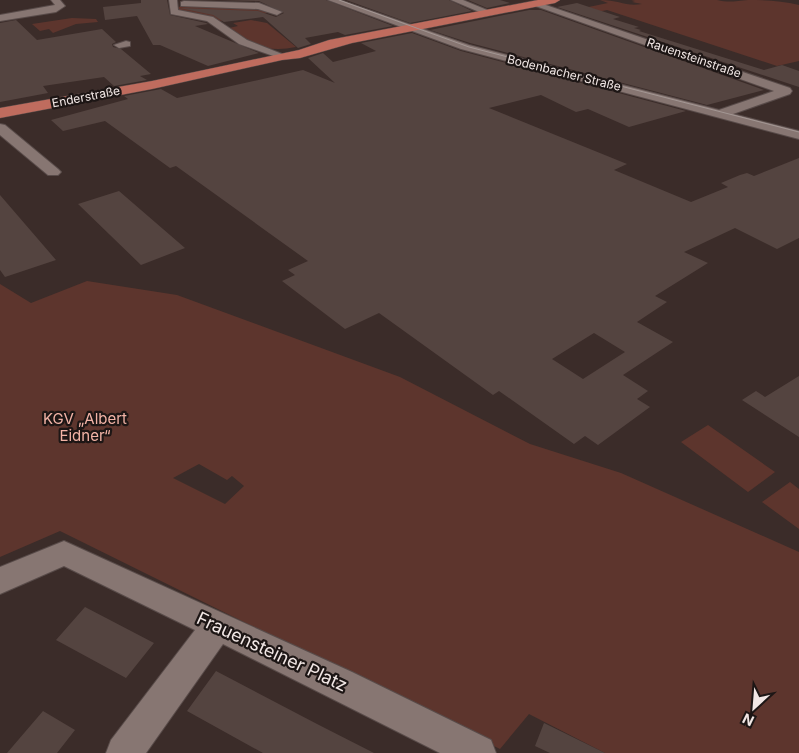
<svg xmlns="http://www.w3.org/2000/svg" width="799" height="753" font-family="Inter,sans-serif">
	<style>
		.green { fill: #5d352d; fill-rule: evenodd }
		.building { fill: #544440; fill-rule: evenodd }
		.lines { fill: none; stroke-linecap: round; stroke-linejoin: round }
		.minor-casing { stroke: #584b49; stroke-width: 2 }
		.major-casing { stroke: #584b49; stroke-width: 1 }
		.minor { fill: #877672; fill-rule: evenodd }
		.major { fill: #bf6c5e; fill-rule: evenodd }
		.tram { stroke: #a39794; stroke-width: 1 }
		.labels { text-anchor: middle; stroke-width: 4.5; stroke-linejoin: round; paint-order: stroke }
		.far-street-label { font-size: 12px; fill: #f1e7e5; stroke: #1d1615 }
		.park-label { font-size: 15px; fill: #f2b3a6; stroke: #1d1615 }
		.near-street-label { font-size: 18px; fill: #f1e7e5; stroke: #1d1615 }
	</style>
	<rect width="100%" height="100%" fill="#3b2c29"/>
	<!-- green -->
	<path class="green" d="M600,0C619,0 626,7 642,4L632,2L635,1L631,0H717C729,3 736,1 748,0C766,0 782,1 799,5V61L777,66L607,10L588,14L574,10L608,3Z
		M181,6L258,7L273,12L219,21L178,11L177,8Z
		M72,18L96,19L98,22L76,24L53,33L49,29L40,31L32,24Z
		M251,20L267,23L296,47C267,53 251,45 229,28L238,26L233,23Z
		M87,281L177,295L400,377L530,444L621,473L799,552V753H605L529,714L500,749L60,531L0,557V284L31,303ZM199,464L227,480L232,476L244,486L225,504L173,478Z
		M708,425L775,472L748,492L681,442Z
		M790,482L799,489V529L762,502Z"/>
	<!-- building -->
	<path class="building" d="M141,0H167L170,15L206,23L208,24L195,26L259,53L208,66L160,45H153L137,16L105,20L103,7L141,3Z
		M217,0H326L393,26L345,35L338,32L305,38L311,44L298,48L263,17L224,22L213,15L180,8L258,11L276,17L284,13L259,1Z
		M346,0H449L472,11L410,23Z
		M468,0H500L510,3L487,8Z
		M577,3L620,17L613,19L639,27L634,28L641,30L639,31L764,70L782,65L799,71V87L557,7Z
		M529,10H541L764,90L707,105L470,43L430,30Z
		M16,20L37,40L102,29L116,42L112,44L113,47L121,49L151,74L140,76L147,80L114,86L104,77L43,86L48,93L0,102V23Z
		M412,33L461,51L686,111L629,127L588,109L576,112L541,95L489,108L627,164L614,170L691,202L728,187L721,183L740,175L747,173L754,176L799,158V238L777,249L735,228L684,252L708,263L655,296L667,302L637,322L673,342L623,375L648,391L637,399L650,407L598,445L585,436L574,444L499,391L493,395L379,313L345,329L282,281L295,275L288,270L308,261L176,166L170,168L105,121L63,131L51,120L128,99L124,96L161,89L177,98L303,70L335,83L308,58L323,53L333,62L376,51L361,43ZM594,333L625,352L583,379L552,359Z
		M119,191L185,248L141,265L78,204Z
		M0,195L56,260L5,277L0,270Z
		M799,376V437L742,400L756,391L765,397Z
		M85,607L154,643L126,678L56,640Z
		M216,671L317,724L374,753H263L187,711Z
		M43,711L75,730L57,753H7Z
		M544,723L605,753H550L535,746Z"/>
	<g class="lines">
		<defs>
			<path id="minor" d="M51,0H60L65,6L56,12L0,21V15L55,5Z
				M169,0H177L178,10L213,17L247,40L287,56L282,59L239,44L207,21L171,14Z
				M328,0H340L469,45L719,110L774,91L530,4L537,2L790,88L792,91L790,94L733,114L799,131V139L461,49Z
				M451,0H463L492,12L484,14Z
				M184,1L259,3L282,12L277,15L258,9L181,6V2Z
				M126,41L130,42V46L119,48L114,45Z
				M0,124L5,125L58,169L61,172L58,175H48L0,135Z
				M64,541L352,672L491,740L496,753H440L223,644L146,753H106L111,740L195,630L64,566L0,594V567Z"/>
			<path id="major" d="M538,0H560L555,3L352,43L300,58L282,60L152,89L0,118V108L152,81L299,50L329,40Z"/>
		</defs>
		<!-- minor casing -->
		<use href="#minor" class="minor-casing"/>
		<!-- major casing -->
		<use href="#major" class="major-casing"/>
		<!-- minor -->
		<use href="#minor" class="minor"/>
		<!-- major -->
		<use href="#major" class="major"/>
		<!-- tram -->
		<path class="tram" d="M339,0L469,47L799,132"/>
	</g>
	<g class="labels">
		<!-- far-street labels -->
		<g class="far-street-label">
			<text transform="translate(694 58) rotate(19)" y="4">Rauensteinstraße</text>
			<text transform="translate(564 73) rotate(14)" y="4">Bodenbacher Straße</text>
			<text transform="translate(86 97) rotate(-11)" y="4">Enderstraße</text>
		</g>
		<!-- park labels -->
		<g class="park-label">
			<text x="85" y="424">KGV „Albert<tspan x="85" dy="17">Eidner“</tspan></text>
		</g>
		<!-- near-street labels -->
		<g class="near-street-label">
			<text transform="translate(272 652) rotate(25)" y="6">Frauensteiner Platz</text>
		</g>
	</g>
	<!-- north arrow -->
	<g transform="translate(754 708) rotate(206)" stroke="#1d1615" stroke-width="4" paint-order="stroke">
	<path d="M0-4L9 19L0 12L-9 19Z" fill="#f1e7e5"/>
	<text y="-8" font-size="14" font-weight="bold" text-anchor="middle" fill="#f1e7e5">N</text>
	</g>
</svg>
